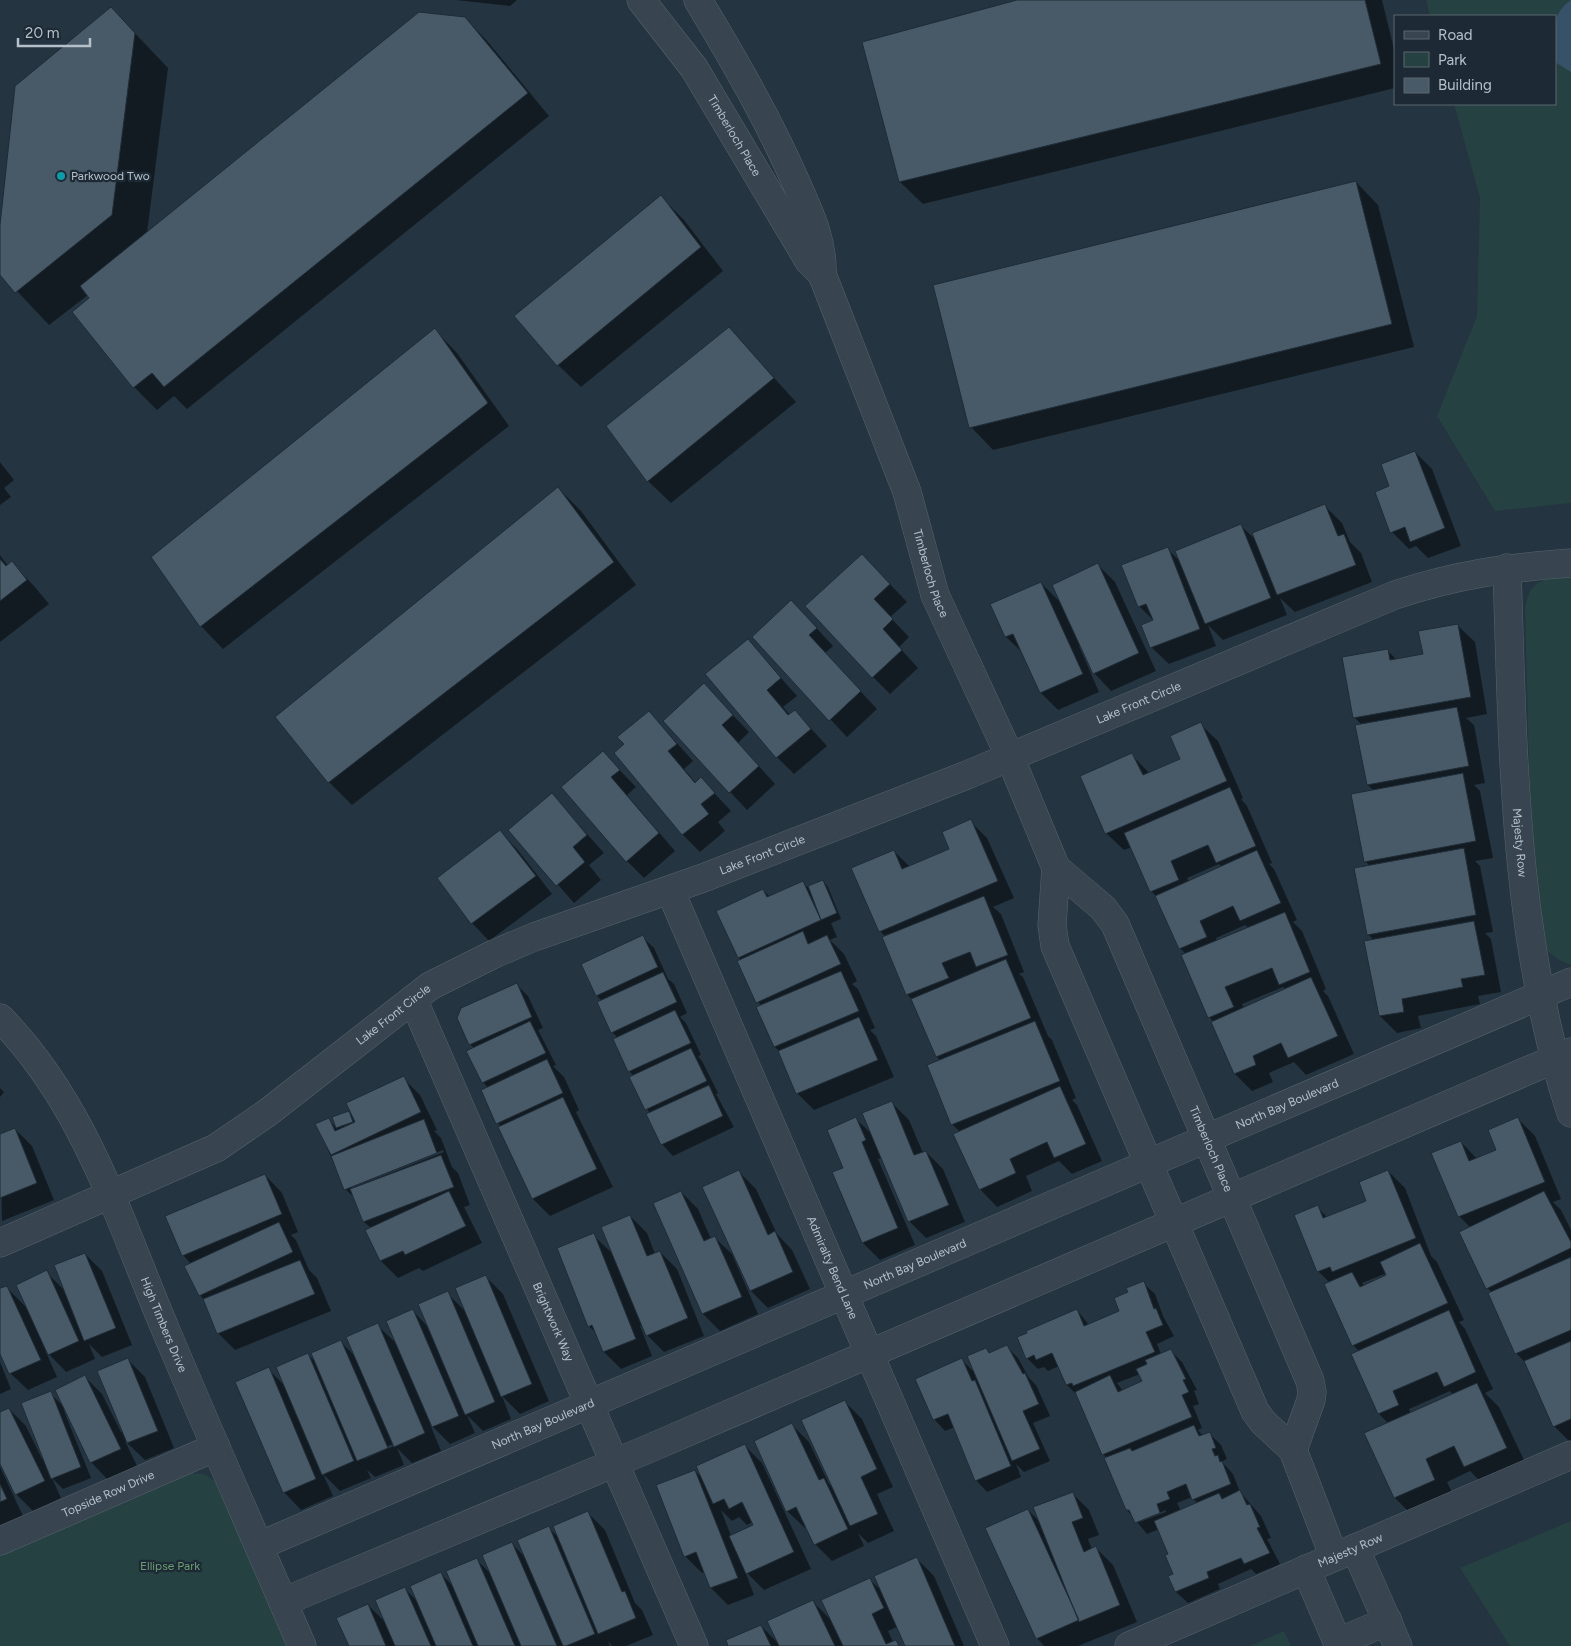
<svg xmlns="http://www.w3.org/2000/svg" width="1571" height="1646" font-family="Figtree,sans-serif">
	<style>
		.green { fill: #264141 }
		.water { fill: #375268 }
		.shadow { fill: #0007; fill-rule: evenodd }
		.building { fill: #485a67; stroke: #1f2c37 }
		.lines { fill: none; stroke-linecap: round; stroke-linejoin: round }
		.minor-casing { stroke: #56636e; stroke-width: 29 }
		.minor { stroke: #384550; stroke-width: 28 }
		.culture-dot { fill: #0f9aa8; stroke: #1d2a35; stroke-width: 2 }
		.labels { text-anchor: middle; stroke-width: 4.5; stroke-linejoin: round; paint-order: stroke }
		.street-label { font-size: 12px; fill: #b5c0cb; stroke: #1d2a35 }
		.poi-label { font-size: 12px; fill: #b5c0cb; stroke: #1d2a35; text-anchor: start }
		.park-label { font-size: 12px; fill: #6b9d70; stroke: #1d2a35 }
	</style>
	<rect width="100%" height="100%" fill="#243441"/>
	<!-- green -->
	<path class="green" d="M1426,0H1571V503L1495,511L1437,416L1477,316L1480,198L1454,104H1555V16H1430Z
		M1571,576V965L1559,960L1545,949L1531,843L1525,611C1528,579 1545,578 1571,576Z
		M191,1473L204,1474L218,1483L290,1646H0V1553L180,1475Z
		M1571,1521V1646H1510L1460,1568Z
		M1284,1631L1291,1646H1250Z"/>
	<!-- water -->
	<path class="water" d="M1571,0V72L1555,62C1555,37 1548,16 1571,0Z"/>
	<!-- shadow -->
	<path class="shadow" d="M456,0H517L510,6Z
		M1022,0H1382L1395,53V88L923,204L900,182Z
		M111,8L168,68L147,233L465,18L488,42L549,116L187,409L174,396L157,410L134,387L88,295L49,325L0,273V236Z
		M1356,182L1378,205L1414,347L993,450L971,427Z
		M661,197L684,220L723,271L581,387L558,365Z
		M729,328L796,402L671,503L648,481Z
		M435,330L457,353L509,426L223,649L201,626Z
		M1415,452L1432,469L1461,546L1428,558L1416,546L1409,549L1392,532L1391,487Z
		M0,462L14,480L4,488L11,497L0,505Z
		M558,488L581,511L636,585L352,805L329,782Z
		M1325,506L1342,523L1350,542L1361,553L1372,582L1295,612L1280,598L1287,615L1223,640L1208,625L1216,646L1169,664L1151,647L1154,621L1139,606L1167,549L1181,562L1241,526L1257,541Z
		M0,555L8,566L12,563L34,586L49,604L0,642Z
		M862,555L907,602L890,617L909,637L899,647L918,668L890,694L873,677Z
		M1098,565L1115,582L1156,671L1111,691L1094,673L1081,645L1079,646L1099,692L1058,710L1041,693L1023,653L1006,637L992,605L1041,583L1062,604Z
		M808,619L833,646L825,653L877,709L847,737L753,637Z
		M1457,625L1475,642L1487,714L1466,718L1474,725L1485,783L1474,785L1480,791L1493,858L1475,861L1480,866L1493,932L1485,933L1491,939L1501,992L1478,996L1480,1004L1418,1016L1421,1028L1397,1033L1380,1016L1374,941L1368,934L1370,866L1365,861L1374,791L1368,785L1362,725L1355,718L1388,651L1397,660L1424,655Z
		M748,641L797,696L783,707L790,715L795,711L827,746L794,774L777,757Z
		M704,685L749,732L738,743L775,784L747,810L664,721Z
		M649,712L693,761L684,769L696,783L701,779L731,811L718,822L725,831L700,852L683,835L616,753L626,745Z
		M1200,724L1218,741L1243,798L1241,799L1247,806L1272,863L1269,864L1274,869L1297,920L1293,922L1302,931L1326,989L1323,991L1328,996L1354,1054L1306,1075L1294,1062L1269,1073L1273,1082L1252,1091L1235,1074L1214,1022L1209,1017L1186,954L1180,948L1156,896L1151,891L1132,847L1124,850L1106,833L1132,755L1150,774L1182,759ZM1219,864L1222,867L1189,882L1187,878ZM1245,925L1249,928L1217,941L1216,938ZM1283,987L1286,990L1244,1009L1242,1004Z
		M603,753L636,787L627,795L675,851L644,878L627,861Z
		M552,795L604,853L589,865L601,880L574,903L510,830Z
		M970,821L987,838L1014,898L993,907L1001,914L1024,972L1019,974L1023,977L1048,1036L1052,1040L1076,1098L1072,1100L1077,1105L1102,1161L1072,1174L1059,1161L1026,1176L1032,1191L997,1207L980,1189L960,1132L952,1124L941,1061L937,1057L913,1001L907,994L886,937L880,931L894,851L910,867L950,849Z
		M500,832L517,849L552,894L489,941L472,923L438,878Z
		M823,881L828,887L841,919L831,923L837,937L830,940L844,954L857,981L852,984L858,989L875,1028L870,1030L876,1036L894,1077L814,1110L797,1093L780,1052L775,1047L758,1008L762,1006L758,1002L739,957L763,890L770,897L802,882L807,887Z
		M642,937L654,948L668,979L674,984L687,1013L680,1017L686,1023L701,1055L698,1056L702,1061L718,1093L716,1094L734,1127L673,1156L662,1144L634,1076L629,1071L618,1038L612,1032L602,1001L597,996L582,964Z
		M517,985L528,996L543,1028L538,1030L556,1065L553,1066L564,1077L579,1110L576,1112L613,1187L550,1216L533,1199L500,1128L501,1127L498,1123L488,1088L483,1082L474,1048L470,1044Z
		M403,1078L420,1095L437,1130L434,1131L441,1138L452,1167L458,1173L470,1205L464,1207L482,1243L423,1271L419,1268L398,1278L381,1261L371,1228L364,1222L356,1199L345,1189L317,1125L329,1120L337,1129L333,1118L348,1112L354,1118ZM443,1150L444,1152L352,1188V1185Z
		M0,1088L4,1092L0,1097Z
		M892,1103L909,1120L923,1153L926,1152L943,1169L965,1222L926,1238L909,1221L882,1158L878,1159L915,1245L880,1260L863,1243L845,1169L856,1119L873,1135Z
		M1518,1119L1535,1136L1561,1199L1553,1202L1561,1210L1571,1230V1443L1554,1426L1527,1364L1516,1353L1492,1292L1487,1288L1471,1228L1459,1216L1461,1142L1477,1159L1498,1150Z
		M15,1129L32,1146L54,1200L2,1221L0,1135Z
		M1388,1171L1405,1188L1431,1256L1437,1262L1464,1320L1459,1322L1465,1329L1493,1389L1485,1393L1499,1407L1529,1471L1488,1489L1470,1471L1447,1482L1457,1503L1418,1521L1395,1498L1366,1434L1389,1424L1379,1414L1360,1352L1353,1345L1330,1283L1318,1271L1317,1207L1328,1218L1368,1201ZM1387,1273L1388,1275L1365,1286L1362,1283ZM1450,1391L1453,1395L1411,1414L1409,1409Z
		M739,1172L756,1189L777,1234L792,1250L810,1289L768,1308L751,1291L704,1187Z
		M265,1175L282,1193L298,1232L291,1235L296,1240L309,1270L317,1278L331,1311L235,1350L218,1333L205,1301L200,1295L191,1264L183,1255Z
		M681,1192L698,1209L711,1239L714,1237L732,1254L758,1314L720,1331L703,1314L654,1204Z
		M630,1216L647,1233L655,1254L660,1252L677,1269L704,1336L664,1352L647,1335L642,1325L640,1326L652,1356L621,1369L604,1352L596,1333L589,1326L593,1235L614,1255Z
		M85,1254L102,1271L132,1345L102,1357L89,1344L95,1359L66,1372L45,1350L57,1377L28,1390L10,1373L0,1351V1290L6,1287L27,1308L46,1272L65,1291Z
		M486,1277L503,1294L549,1401L520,1414L502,1396L511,1419L483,1431L467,1415L475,1433L450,1444L430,1424L441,1451L412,1463L397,1448L404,1465L375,1477L367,1470L371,1478L340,1491L323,1474L333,1496L301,1510L284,1492L268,1369L285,1386L308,1355L316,1362L341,1342L356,1357L377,1325L398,1345L413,1311L428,1327L447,1293L466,1312ZM393,1444L394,1446L364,1459V1456Z
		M1143,1283L1155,1294L1163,1316L1174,1336L1157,1344L1161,1354L1170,1350L1182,1362L1197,1390L1194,1391L1199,1404L1193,1406L1202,1428L1198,1430L1203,1436L1209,1433L1221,1445L1227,1459L1223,1461V1463L1233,1474L1240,1492L1261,1516L1271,1538L1267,1539L1280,1564L1256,1574L1251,1569L1218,1584L1220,1589L1188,1603L1176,1592L1170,1576L1174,1574L1170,1554L1159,1529L1147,1534L1127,1510L1108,1459L1103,1454L1077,1395L1067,1385L1059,1366L1048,1371L1044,1367L1038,1369L1027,1358L1077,1310L1089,1325L1121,1311L1129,1293ZM1140,1374L1143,1382L1123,1391L1117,1383ZM1192,1497L1198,1504L1181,1511L1177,1503ZM1166,1510V1512L1140,1522L1138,1521Z
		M1007,1347L1018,1358L1029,1378L1036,1385L1050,1416L1033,1423L1050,1461L1024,1472L1016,1464L1021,1477L987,1492L976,1480L955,1427L945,1431L934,1419L962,1360L977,1375L986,1349L990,1354Z
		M128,1360L145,1377L174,1448L145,1460L125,1441L137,1466L108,1480L91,1462L66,1410L64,1411L91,1478L63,1489L52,1478L61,1498L33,1511L16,1494L0,1461V1414L9,1409L26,1426L42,1459L44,1458L50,1393L64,1407L85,1377L102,1394L121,1432H123Z
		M0,1362L11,1389L0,1394Z
		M845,1402L862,1419L893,1487L877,1494L894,1531L868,1543L858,1533L864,1546L832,1561L815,1544L807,1527L805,1528L787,1511L792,1425L809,1442L829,1484L834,1489Z
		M745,1446L762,1463L811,1569L764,1590L745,1571L754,1595L728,1605L711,1588L705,1572L702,1573L685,1556L695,1471L703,1479ZM721,1510L732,1521L739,1517L747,1525L753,1522L754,1526L731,1536Z
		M0,1467L23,1516L0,1527Z
		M1072,1493L1089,1510L1099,1535L1088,1539L1092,1550L1096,1548L1113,1565L1137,1622L1078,1646H1044L1037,1638L1028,1510L1040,1522Z
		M588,1513L605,1530L635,1603L642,1610L653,1635L626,1646H612L608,1641L610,1646H350L368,1605L388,1625L405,1589L418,1602L441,1574L454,1587L477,1560L492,1575L512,1544L526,1558L549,1528L560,1539Z
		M917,1559L934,1576L964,1646H906L897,1627L888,1631L893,1642L896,1641L900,1646H730L761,1626L779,1644L813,1602L832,1621L870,1580L883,1592Z"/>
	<!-- building -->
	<path class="building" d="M1017,0H1365L1381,64L899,182L862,42Z
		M111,7L135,33L112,215L15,293L0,275V225L15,86Z
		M419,12L465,17L528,93L164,387L152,373L133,388L72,312L89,298L80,286Z
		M1356,181L1392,324L969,428L933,285Z
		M661,195L701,247L557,366L514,316Z
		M729,327L774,378L647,482L606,426Z
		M435,328L488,403L200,627L151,557Z
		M1415,451L1445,528L1410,542L1405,527L1390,533L1375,492L1389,486L1381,464Z
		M558,487L614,562L328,783L275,717Z
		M1325,504L1338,536L1344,534L1356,565L1277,595L1252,533Z
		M1241,524L1271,598L1205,624L1175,551Z
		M1168,547L1200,629L1150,648L1141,625L1153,620L1146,604L1138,607L1121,565Z
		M862,554L890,584L874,599L893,619L883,629L902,650L872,678L805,606Z
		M0,559L6,566L12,561L27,580L0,601Z
		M1098,563L1139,653L1093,674L1052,585Z
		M1041,582L1083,674L1040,693L1013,634L1005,637L990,604Z
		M791,600L817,628L809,635L861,691L829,721L752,637Z
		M1458,624L1471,697L1353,718L1342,657L1388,649L1390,660L1423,654L1418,631Z
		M748,639L781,678L767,690L788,715L795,710L811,729L776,758L705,674Z
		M704,683L733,715L722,725L759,766L729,793L663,721Z
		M1457,707L1469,766L1367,785L1355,725Z
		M649,711L677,744L668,751L695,783L701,777L715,793L701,804L709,814L682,835L614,753L624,744L617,737Z
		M1201,722L1227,781L1105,834L1080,776L1132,753L1143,775L1180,759L1170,736Z
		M603,751L620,770L611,777L659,833L626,862L561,787Z
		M1463,773L1476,841L1364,862L1351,794Z
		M1230,787L1256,846L1216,863L1208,845L1171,861L1179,880L1150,892L1124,833Z
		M552,793L587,835L573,847L585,862L556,886L508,830Z
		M971,819L998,881L879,932L851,868L894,850L902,869L949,849L942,832Z
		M500,830L536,876L471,924L437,878Z
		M1464,848L1476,915L1367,935L1354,868Z
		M1257,850L1281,903L1240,921L1233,906L1200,921L1207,937L1179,949L1155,896Z
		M823,880L837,913L821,920L808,886Z
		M803,881L821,920L738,958L716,911L763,889L767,897Z
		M984,896L1008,955L976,967L970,952L942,963L949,978L906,995L882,937Z
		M1285,912L1310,972L1279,985L1272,968L1225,987L1234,1007L1208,1018L1181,955Z
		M1474,921L1485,975L1461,979L1463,987L1402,999L1404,1012L1379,1016L1364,941Z
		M803,931L808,944L827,935L841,964L756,1003L737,961Z
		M643,935L658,967L596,996L581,964Z
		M1006,959L1031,1018L936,1057L911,999Z
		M841,971L859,1011L774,1047L756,1007Z
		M663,972L677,1002L611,1033L597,1002Z
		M1311,977L1338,1036L1288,1058L1281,1043L1253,1056L1256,1065L1234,1074L1211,1022Z
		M517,983L532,1017L469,1045L457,1018L461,1008Z
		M675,1010L691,1043L628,1072L613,1039Z
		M859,1017L878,1060L796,1094L778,1051Z
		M530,1021L546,1053L482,1083L466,1051Z
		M1035,1021L1060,1081L951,1125L927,1065Z
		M691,1048L707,1081L645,1110L629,1077Z
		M547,1059L563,1093L496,1124L481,1090Z
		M404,1076L421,1112L331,1155L315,1124L329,1118L335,1131L355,1122L346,1103Z
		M709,1085L723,1116L661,1145L646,1114Z
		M1060,1086L1086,1144L1054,1158L1047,1142L1010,1159L1016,1173L979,1190L953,1134Z
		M563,1097L597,1169L532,1199L498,1127Z
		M892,1101L914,1155L926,1151L949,1205L908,1222L862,1113Z
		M349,1111L353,1122L336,1128L332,1117Z
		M856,1117L866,1140L862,1142L898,1228L862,1243L832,1172L843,1168L827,1130Z
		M1518,1117L1545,1182L1458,1217L1431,1153L1461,1141L1469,1161L1496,1150L1488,1130Z
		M424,1119L437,1153L344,1190L331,1156Z
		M15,1128L37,1183L0,1198V1134Z
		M441,1155L454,1187L363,1222L350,1189Z
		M739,1170L768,1235L775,1231L793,1272L750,1291L702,1187Z
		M1388,1170L1416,1238L1332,1272L1330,1267L1317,1272L1294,1215L1318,1205L1323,1218L1366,1201L1359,1182Z
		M265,1174L282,1214L182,1256L165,1216Z
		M449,1191L466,1226L405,1255L403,1251L380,1261L365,1230Z
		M681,1191L704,1241L715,1236L742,1297L702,1314L653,1203Z
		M1544,1191L1571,1242V1248L1486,1289L1459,1232Z
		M630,1215L647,1256L660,1251L688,1318L646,1336L601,1227Z
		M279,1222L293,1252L199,1296L184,1266Z
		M594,1233L636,1339L603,1352L592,1325L588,1327L557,1248Z
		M1420,1243L1448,1303L1352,1346L1324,1284L1352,1272L1360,1287L1386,1275L1380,1262Z
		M85,1253L116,1328L84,1341L54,1265Z
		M1571,1257V1330L1515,1354L1488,1293Z
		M300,1260L315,1294L217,1334L203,1299Z
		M47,1270L79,1341L48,1355L16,1285Z
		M486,1275L532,1384L501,1397L455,1288Z
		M1144,1281L1154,1309L1156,1308L1163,1325L1146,1332L1155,1352L1073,1386L1072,1383L1066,1385L1052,1353L1036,1360L1034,1355L1026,1359L1017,1337L1027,1333L1026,1331L1077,1309L1084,1326L1119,1311L1114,1298L1128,1292L1126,1288Z
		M7,1286L41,1360L9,1374L0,1354V1288Z
		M448,1291L495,1402L465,1415L418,1304Z
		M413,1309L459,1416L432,1427L386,1321Z
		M1449,1310L1476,1372L1444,1387L1437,1372L1393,1391L1399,1405L1378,1414L1351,1354Z
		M378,1323L425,1433L394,1447L346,1337Z
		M341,1340L388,1448L357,1461L311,1353Z
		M1571,1341V1419L1553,1427L1524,1361Z
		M1007,1345L1023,1374L1025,1373L1039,1404L1023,1411L1040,1449L1012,1461L967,1356L986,1348L989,1353Z
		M1171,1349L1186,1379L1183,1380L1189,1392L1182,1395L1192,1417L1102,1455L1075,1392L1110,1375L1118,1392L1142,1381L1136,1369L1147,1364L1145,1360Z
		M308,1353L354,1461L322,1475L276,1367Z
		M128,1358L158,1431L127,1443L97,1371Z
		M962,1358L972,1381L975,1380L1011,1466L975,1481L948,1414L933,1420L915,1379Z
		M269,1367L316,1479L283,1493L235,1382Z
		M85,1375L121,1449L90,1463L55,1390Z
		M1477,1383L1507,1448L1464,1467L1454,1446L1426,1459L1435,1480L1394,1498L1364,1433Z
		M51,1391L81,1467L51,1479L21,1403Z
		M845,1400L877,1469L861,1477L878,1514L850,1526L801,1420Z
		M9,1408L45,1481L15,1495L0,1464V1412Z
		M792,1423L819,1480L824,1478L848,1529L814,1545L796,1507L786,1512L754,1441Z
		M1194,1425L1199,1436L1210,1432L1216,1448L1212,1449L1215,1456L1218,1455L1220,1462L1222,1461L1231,1484L1192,1500L1186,1484L1167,1492L1170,1499L1157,1504L1160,1513L1135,1523L1129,1510H1126L1104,1458L1130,1448L1132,1451Z
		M745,1444L794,1552L746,1574L729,1536L753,1525L742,1502L729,1509L724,1499L713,1504L696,1466Z
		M695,1470L738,1578L710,1588L696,1552L684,1557L656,1485Z
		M0,1484L7,1499L0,1502Z
		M1240,1490L1247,1505L1250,1504L1260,1527L1257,1528L1270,1553L1244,1564L1241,1558L1207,1572L1209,1578L1175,1592L1168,1576L1173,1574L1165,1555L1168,1554L1154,1521L1219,1493L1222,1499Z
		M1073,1492L1083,1518L1072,1522L1084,1552L1096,1546L1120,1605L1079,1622L1033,1507Z
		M1028,1509L1079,1620L1036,1639L985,1528Z
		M588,1511L622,1592L625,1591L636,1618L598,1634L553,1526Z
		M549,1526L595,1634L566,1646H563L517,1540Z
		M512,1542L557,1646H521L482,1555Z
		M917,1557L955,1646H905L874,1576Z
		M477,1558L515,1646H478L446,1571Z
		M441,1572L473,1646H436L410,1586Z
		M870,1578L884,1608L872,1614L886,1644L896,1640L899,1646H843L821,1600Z
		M405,1587L431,1646H395L375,1600Z
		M813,1600L835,1646H779L767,1621Z
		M368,1604L386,1646H349L336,1618Z
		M761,1625L771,1646H728L726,1640Z"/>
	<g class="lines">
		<defs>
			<g id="minor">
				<path id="s1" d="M641,0L694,68L809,261L822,274"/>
				<path id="s2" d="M698,0C734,60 770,122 798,187C811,216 823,242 822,274L907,492L935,595L1010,757L1056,868L1103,908L1115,924L1310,1381L1312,1392L1311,1400L1293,1450"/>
				<path id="s3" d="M1507,568C1513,751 1513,937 1571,1113"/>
				<path d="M1056,868L1052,925L1055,946L1255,1411L1263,1422L1293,1450L1334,1557"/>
				<path id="s4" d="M670,890L995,1646"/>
				<path id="s5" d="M413,999L694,1646"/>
				<path id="s6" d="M0,1018C84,1103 119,1219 164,1326C209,1433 256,1539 302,1646"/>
				<path id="s7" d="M0,1243L216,1148L267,1113L430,986L496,953L534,937L703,878L967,775L1395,595C1458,574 1506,568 1571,563"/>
				<path id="s8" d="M0,1541L216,1447"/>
				<path id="s9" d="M259,1546L1571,982"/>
				<path d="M1355,1548L1398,1646"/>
				<path d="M1306,1569L1339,1646"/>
				<path d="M283,1602L648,1449L1571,1052"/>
				<path d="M1338,1642L1388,1621"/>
				<path id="s10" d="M1129,1646L1571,1455"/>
			</g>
		</defs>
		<!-- minor casing -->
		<use href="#minor" class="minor-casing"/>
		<!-- minor -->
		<use href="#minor" class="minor"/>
	</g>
	<!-- markers -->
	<circle class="culture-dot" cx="61" cy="176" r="5"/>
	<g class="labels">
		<!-- street labels -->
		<g class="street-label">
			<text dy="4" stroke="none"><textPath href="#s1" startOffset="165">Timberloch Place</textPath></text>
			<text dy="4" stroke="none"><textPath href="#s2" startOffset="622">Timberloch Place</textPath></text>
			<text dy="4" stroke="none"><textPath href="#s7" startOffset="1268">Lake Front Circle</textPath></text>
			<text dy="4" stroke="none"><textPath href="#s3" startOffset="275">Majesty Row</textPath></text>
			<text dy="4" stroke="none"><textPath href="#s7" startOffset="862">Lake Front Circle</textPath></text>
			<text dy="4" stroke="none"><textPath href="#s7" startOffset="458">Lake Front Circle</textPath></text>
			<text dy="4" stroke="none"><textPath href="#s9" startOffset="1119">North Bay Boulevard</textPath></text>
			<text dy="4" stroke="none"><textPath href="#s2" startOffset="1269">Timberloch Place</textPath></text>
			<text dy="4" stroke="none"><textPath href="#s9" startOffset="714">North Bay Boulevard</textPath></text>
			<text dy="4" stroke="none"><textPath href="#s4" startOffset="411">Admiralty Bend Lane</textPath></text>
			<text dy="4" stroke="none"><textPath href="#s5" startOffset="352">Brightwork Way</textPath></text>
			<text dy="4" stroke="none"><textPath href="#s6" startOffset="350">High Timbers Drive</textPath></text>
			<text dy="4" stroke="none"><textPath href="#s9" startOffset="309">North Bay Boulevard</textPath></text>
			<text dy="4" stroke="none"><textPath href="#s8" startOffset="118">Topside Row Drive</textPath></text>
			<text dy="4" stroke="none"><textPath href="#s10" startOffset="241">Majesty Row</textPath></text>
		</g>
		<!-- poi labels -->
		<g class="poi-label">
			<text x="71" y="180">Parkwood Two</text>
		</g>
		<!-- park labels -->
		<g class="park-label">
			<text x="170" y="1570">Ellipse Park</text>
		</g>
	</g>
	<!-- legend -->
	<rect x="1394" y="15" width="162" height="90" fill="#1d2a35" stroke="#5a6671"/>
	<rect x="1404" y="31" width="25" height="8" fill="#384550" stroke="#5a6671"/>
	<text x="1438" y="40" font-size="15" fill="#b5c0cb">Road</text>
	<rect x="1404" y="52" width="25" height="15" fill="#264141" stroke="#5a6671"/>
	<text x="1438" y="65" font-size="15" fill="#b5c0cb">Park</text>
	<rect x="1404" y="78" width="25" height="15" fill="#485a67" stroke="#5a6671"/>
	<text x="1438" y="90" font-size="15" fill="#b5c0cb">Building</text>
	<!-- scale -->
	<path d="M18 38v8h72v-8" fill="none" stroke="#b5c0cb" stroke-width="2.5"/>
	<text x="25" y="38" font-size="15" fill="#b5c0cb" stroke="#1d2a35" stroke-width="4" paint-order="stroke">20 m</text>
</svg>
